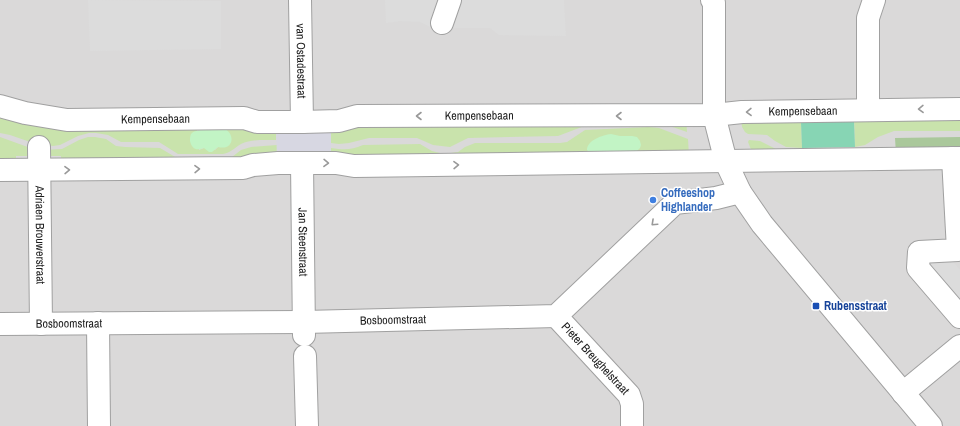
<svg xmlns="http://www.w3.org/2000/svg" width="960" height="426" font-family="'Archivo Narrow',sans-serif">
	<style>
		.residential { fill: #dad9d9 }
		.grass { fill: #c9e3ac; fill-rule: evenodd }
		.forest { fill: #aac89b }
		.park { fill: #c2f4c5 }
		.pitch { fill: #87d5b4 }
		.parking { fill: #dcdcdc }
		.plaza { fill: #d7d7e2 }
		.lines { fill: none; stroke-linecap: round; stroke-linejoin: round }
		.minor-casing { stroke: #a0a0a0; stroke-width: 24 }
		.minor { stroke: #fff; stroke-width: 22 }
		.oneway { stroke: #999 }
		.shop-dot { fill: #3f7fe0; stroke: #fff; stroke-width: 1.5 }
		.transit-dot { fill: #1a4fb4; stroke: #fff; stroke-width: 1.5 }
		.labels { text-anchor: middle; stroke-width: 3; stroke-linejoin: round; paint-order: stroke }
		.street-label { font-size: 12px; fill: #1c1c1c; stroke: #fff }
		.shop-label { font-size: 12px; font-weight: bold; fill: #366cbe; stroke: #fff; text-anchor: start }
		.transit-label { font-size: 12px; font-weight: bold; fill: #164399; stroke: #fff; text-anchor: start }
	</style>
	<rect width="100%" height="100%" fill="#ece9e2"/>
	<!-- residential -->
	<path class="residential" d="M0,0H960V426H0Z"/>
	<!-- grass -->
	<path class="grass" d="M960,115V131H894L878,137L865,145L855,147L854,116Z
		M0,117L134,125L140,130H194L199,125L276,128V140C265,140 251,139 241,144C234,148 232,152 223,154H178L159,142H121L108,135L96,133H89L78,136L60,145L53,146L36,144L10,135L0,133ZM205,129L216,130L219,129L218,147L215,150L204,148L199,150L197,130H202Z
		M801,117L802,148L786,147L775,141L767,135L748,134L745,132L742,127L741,118Z
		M686,118L687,132L664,124L595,122L558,136L468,138L450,147L433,145L417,138H369L349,143L339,144L331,143V127Z
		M649,127L659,128L688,139L689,156L331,158V148C345,150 351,150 363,145L420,144L432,151L444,154L458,152L465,147L475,143H560L567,142L585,130Z
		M0,137L36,150V156H16V167H0Z
		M88,137H95L106,139L116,146L125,147L160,148L177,158L224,159L232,157L241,150L251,147L277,145V159L61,166V156H41L42,150L62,149L79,140Z
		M749,140L760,141L784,153L866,152L876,148H878V155L754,157L748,142Z"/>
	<!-- forest -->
	<path class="forest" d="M960,137V154H896L895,138Z"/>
	<!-- park -->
	<path class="park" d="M210,127L216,130L223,128C236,133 234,151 218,147L212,152H209L204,148C196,151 192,149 190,141C190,132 192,132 200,130C204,130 207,128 210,127Z
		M611,134L620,136H632L637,137L640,141L641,145L640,148L636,152L590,153L587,150C587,140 603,135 611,134Z"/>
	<!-- pitch -->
	<path class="pitch" d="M854,121L855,147L802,148L801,122Z"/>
	<!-- parking -->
	<path class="parking" d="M88,0L221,1V49L90,51Z
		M385,0H564L566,36L499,35L490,28H432L420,22L401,21L386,23Z
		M948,256L960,270V302L925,267L934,260L938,264Z"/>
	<!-- plaza -->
	<path class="plaza" d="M331,127V158L277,159L276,128Z"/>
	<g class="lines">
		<defs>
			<g id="minor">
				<path id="s1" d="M300,0L302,122"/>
				<path d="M712,0L714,3V115L726,162L740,192L762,224L931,426"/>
				<path d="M442,23L450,0"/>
				<path id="s2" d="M0,106L25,113L67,120L244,118L257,122H302L339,121L357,116L714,115L742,112L960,109"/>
				<path d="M868,110V18L874,0"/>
				<path id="s3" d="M39,147L41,324"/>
				<path d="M953,158L958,250L919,252L918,268L960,317"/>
				<path id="s4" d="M302,163L304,335"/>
				<path d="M0,170L243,168L253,165L278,163H336L354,166L960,158"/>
				<path id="s5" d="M556,316L629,395L632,404V426"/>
				<path d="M98,323L99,426"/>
				<path id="s6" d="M0,324L304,322L556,316L675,203L716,198L740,192"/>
				<path d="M305,356L307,426"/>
				<path d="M903,393L960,346"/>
			</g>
		</defs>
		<!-- minor casing -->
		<use href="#minor" class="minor-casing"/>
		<!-- minor -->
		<use href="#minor" class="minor"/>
	</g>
	<!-- one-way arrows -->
	<defs><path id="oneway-chevron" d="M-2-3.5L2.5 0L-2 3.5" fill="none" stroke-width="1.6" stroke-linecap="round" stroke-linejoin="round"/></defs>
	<g class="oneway">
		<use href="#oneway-chevron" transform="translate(921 109) rotate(179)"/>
		<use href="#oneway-chevron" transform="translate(749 112) rotate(179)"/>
		<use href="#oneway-chevron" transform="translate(419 116) rotate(180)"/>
		<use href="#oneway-chevron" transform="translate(619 116) rotate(180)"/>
		<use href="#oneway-chevron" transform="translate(326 163) rotate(1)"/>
		<use href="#oneway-chevron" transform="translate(456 165) rotate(-1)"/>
		<use href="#oneway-chevron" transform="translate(197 169) rotate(-1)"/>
		<use href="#oneway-chevron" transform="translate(67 170) rotate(-1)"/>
		<use href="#oneway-chevron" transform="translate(654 223) rotate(137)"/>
	</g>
	<!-- markers -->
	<circle class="shop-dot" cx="653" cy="200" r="4"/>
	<rect class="transit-dot" x="812" y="302" width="8" height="8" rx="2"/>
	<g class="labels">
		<!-- street labels -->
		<g class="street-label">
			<text dy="4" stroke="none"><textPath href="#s1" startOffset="61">van Ostadestraat</textPath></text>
			<text dy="4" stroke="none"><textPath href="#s2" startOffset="806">Kempensebaan</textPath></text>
			<text dy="4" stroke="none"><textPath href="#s2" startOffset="482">Kempensebaan</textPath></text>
			<text dy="4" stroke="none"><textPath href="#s2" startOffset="157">Kempensebaan</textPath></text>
			<text dy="4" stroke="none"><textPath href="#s3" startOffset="88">Adriaen Brouwerstraat</textPath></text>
			<text dy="4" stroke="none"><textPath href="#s4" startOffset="79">Jan Steenstraat</textPath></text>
			<text dy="4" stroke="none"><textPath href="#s6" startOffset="393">Bosboomstraat</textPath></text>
			<text dy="4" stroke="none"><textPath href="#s6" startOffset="69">Bosboomstraat</textPath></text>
			<text dy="4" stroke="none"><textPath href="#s5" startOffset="58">Pieter Breughelstraat</textPath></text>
		</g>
		<!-- shop labels -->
		<g class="shop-label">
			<text x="661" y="197">Coffeeshop<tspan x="661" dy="14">Highlander</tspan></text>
		</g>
		<!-- transit labels -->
		<g class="transit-label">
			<text x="824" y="310">Rubensstraat</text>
		</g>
	</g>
</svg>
